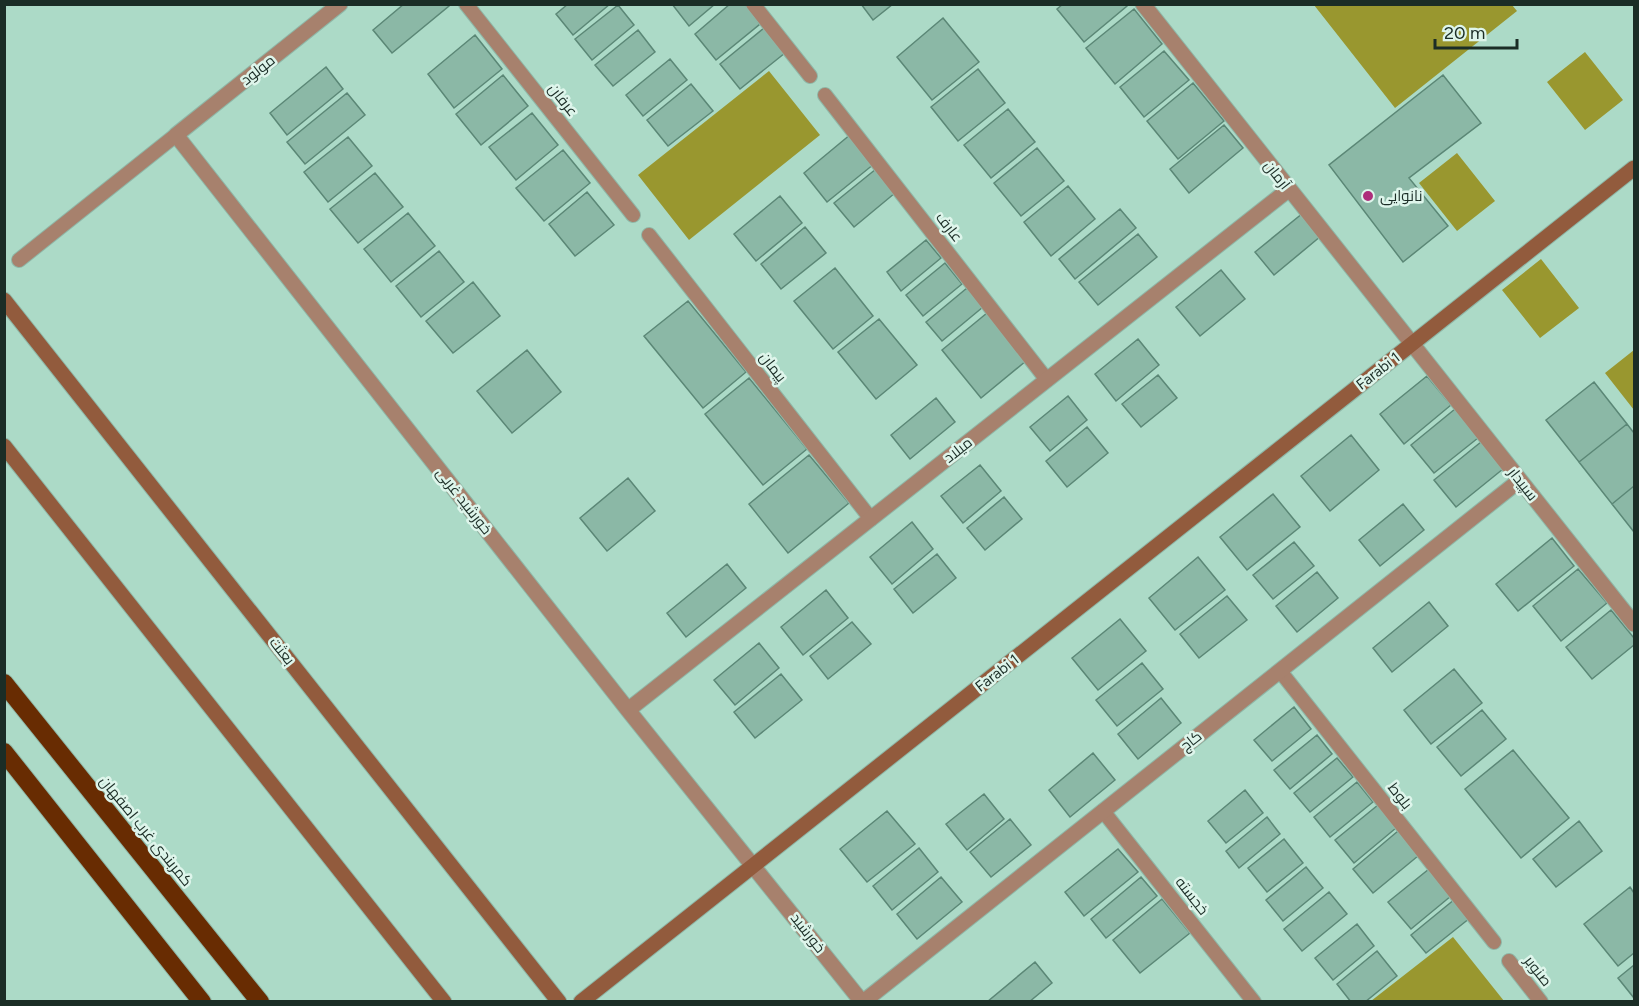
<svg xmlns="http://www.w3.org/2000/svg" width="1639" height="1006" font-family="Figtree,Cairo,sans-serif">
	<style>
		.forest { fill: #99972f }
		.building { fill: #8bb8a6; stroke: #5b8776; stroke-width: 1.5 }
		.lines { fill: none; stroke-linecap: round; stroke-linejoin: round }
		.lane-casing { stroke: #8fb7a7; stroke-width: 16 }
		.street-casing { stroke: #8fb7a7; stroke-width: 17 }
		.secondary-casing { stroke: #8fb7a7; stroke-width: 17 }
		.highway-casing { stroke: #8fb7a7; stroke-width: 20 }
		.lane { stroke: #a7816d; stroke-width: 14 }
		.street { stroke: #a7816d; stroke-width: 15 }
		.secondary { stroke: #925b3d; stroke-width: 15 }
		.highway { stroke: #682c02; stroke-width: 18 }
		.poi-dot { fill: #ae2e7b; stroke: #def5eb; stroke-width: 2 }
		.labels { text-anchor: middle; stroke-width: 5; stroke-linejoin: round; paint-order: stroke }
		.street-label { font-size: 15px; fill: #1b2d26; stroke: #def5eb }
		.poi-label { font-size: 15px; fill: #1b2d26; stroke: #def5eb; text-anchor: start }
	</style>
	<rect width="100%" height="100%" fill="#acdac7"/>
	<!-- forest -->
	<path class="forest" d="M1512,5L1517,11L1395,108L1314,5Z
		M1585,52L1623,100L1585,130L1547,82Z
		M769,71L820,135L689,240L638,175Z
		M1457,153L1495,201L1457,231L1419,183Z
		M1541,259L1579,308L1540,338L1502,290Z
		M1634,350V410L1605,373Z
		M1453,937L1504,1001H1371Z"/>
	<!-- building -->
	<path class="building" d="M404,4H448L449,6L392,53L373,30Z
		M568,4H610L573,35L556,14Z
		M672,4H715L689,26Z
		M730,4H745L760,24L716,60L695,34Z
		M861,4H893L873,20Z
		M1063,4H1126L1127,6L1084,42L1057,9Z
		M618,5L634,25L592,60L575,39Z
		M1134,9L1162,44L1115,84L1086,48Z
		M943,18L979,62L932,100L897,57Z
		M764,28L785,53L740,89L720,64Z
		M638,30L655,52L613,86L595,65Z
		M475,35L502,69L454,108L428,74Z
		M1164,51L1189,80L1144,117L1120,87Z
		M670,59L687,80L643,116L626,95Z
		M326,67L343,89L287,135L270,113Z
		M978,69L1005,103L958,141L931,107Z
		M503,75L528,106L481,145L456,114Z
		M1443,75L1481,123L1409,178L1448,226L1403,262L1329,165Z
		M1193,83L1224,121L1178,159L1147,121Z
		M691,84L713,111L668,146L647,120Z
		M347,93L365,115L305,164L287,142Z
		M1008,109L1035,142L991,178L964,145Z
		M532,113L558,145L516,180L489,147Z
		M1224,125L1243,148L1189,193L1170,169Z
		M851,134L874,164L827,202L804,173Z
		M348,137L372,166L328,202L304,172Z
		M1037,148L1064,181L1021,216L994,183Z
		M563,150L590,183L544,221L516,188Z
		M876,169L895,193L854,227L834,203Z
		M375,173L403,207L358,243L330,209Z
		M1068,186L1095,219L1051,256L1024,222Z
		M587,192L614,225L575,256L549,224Z
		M780,196L802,223L756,261L734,234Z
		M1120,209L1136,228L1075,279L1059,259Z
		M408,213L435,246L391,282L364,249Z
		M1303,213L1321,236L1274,275L1255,252Z
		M805,227L826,253L781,289L761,264Z
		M1138,234L1157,257L1098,305L1079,282Z
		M926,240L941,258L901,291L887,272Z
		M439,251L464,282L421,317L396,286Z
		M945,263L962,284L923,316L906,295Z
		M835,268L873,316L833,349L794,301Z
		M1221,270L1245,299L1200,336L1176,307Z
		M473,282L500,316L453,353L426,321Z
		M967,288L983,307L942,341L926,322Z
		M688,301L746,372L703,408L644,336Z
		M987,313L1026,361L981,398L942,350Z
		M879,319L917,365L876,399L838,352Z
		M1138,339L1159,365L1116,401L1095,374Z
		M527,350L561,392L512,433L477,391Z
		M1158,375L1177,398L1141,427L1122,404Z
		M1427,376L1451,405L1404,444L1380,414Z
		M749,378L807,449L763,485L705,414Z
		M1594,382L1627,424L1579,462L1546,420Z
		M1068,396L1087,420L1050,451L1030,427Z
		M936,398L955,422L910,459L891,435Z
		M1455,409L1478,438L1434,473L1411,445Z
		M1627,424L1634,433V486L1612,504L1579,462Z
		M1087,427L1108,453L1067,487L1046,461Z
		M1351,435L1379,470L1330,511L1301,476Z
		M1481,442L1503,469L1456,507L1434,480Z
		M809,455L849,503L788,553L749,504Z
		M980,465L1001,491L963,523L941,496Z
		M628,478L655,511L607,551L580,518Z
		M1634,486V532L1612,504Z
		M1273,494L1300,527L1247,570L1220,537Z
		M1004,497L1022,519L985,550L967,528Z
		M1403,504L1424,530L1380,566L1359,540Z
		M912,522L933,549L892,584L870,557Z
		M1552,538L1574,566L1518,611L1496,584Z
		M1294,542L1314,566L1273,599L1253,575Z
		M937,554L956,578L913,613L894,589Z
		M1198,557L1225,590L1175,630L1149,598Z
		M727,564L746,588L686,637L667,613Z
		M1578,569L1607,603L1561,641L1533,606Z
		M1317,572L1338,598L1297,632L1276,606Z
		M826,590L848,618L803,655L781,627Z
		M1227,596L1247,620L1199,658L1180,634Z
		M1429,602L1448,626L1392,672L1373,648Z
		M1611,610L1634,638V645L1592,679L1566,647Z
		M1120,619L1146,651L1098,690L1072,658Z
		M852,622L871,644L828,679L810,656Z
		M759,643L779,668L735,705L714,680Z
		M1142,663L1163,689L1117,726L1096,700Z
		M1454,669L1482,703L1431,744L1404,710Z
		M781,674L802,700L755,738L734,712Z
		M1161,698L1181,723L1138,759L1118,734Z
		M1294,707L1311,729L1272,761L1254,740Z
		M1482,710L1506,739L1461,776L1437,747Z
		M1317,735L1332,754L1290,789L1274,770Z
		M1513,750L1569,818L1521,858L1465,789Z
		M1093,753L1115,780L1070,817L1049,790Z
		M1337,758L1353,777L1310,812L1294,793Z
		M1357,782L1373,802L1330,837L1314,817Z
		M1245,790L1263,813L1226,843L1208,821Z
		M984,794L1004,819L967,850L946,824Z
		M1378,805L1396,828L1354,863L1335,840Z
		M887,811L915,844L867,882L840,849Z
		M1267,817L1280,834L1239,868L1226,851Z
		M1010,819L1031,845L991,877L970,852Z
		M1579,821L1602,851L1556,887L1533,859Z
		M1398,831L1418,856L1373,893L1353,869Z
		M1284,839L1303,863L1267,892L1248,868Z
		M919,848L938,872L892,910L873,886Z
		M1118,849L1138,872L1084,916L1065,892Z
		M1306,867L1323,888L1283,921L1266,900Z
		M1429,869L1451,896L1411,929L1388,902Z
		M941,877L962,902L917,939L897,914Z
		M1141,877L1157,896L1106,938L1091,919Z
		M1630,887L1634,893V953L1618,966L1584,924Z
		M1329,892L1347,914L1302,951L1284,929Z
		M1162,899L1190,933L1140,973L1113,940Z
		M1455,899L1470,918L1426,953L1411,935Z
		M1357,924L1374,946L1333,980L1315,958Z
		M1377,951L1397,976L1365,1002H1351L1337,984Z
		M1035,962L1052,983L1029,1002H987Z
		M1634,965V998L1618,978Z"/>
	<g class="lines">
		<defs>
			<path id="lane" d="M466,4L633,215
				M753,4L810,76
				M825,95L1047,380
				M649,235L871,519
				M19,260L176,135
				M1280,671L1494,942
				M1103,811L1254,1002
				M1509,961L1541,1002"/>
			<path id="street" d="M340,4L176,135L628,710L862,1002
				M1143,4C1306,212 1471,418 1634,624
				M628,710L1288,190
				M863,1002L1520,480"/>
			<path id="secondary" d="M4,300L559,1002
				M4,446L444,1002
				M581,1002L1634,168"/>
			<path id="highway" d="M4,683L260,1002
				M4,752L202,1002"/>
		</defs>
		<!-- lane casing -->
		<use href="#lane" class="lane-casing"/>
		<!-- street casing -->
		<use href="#street" class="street-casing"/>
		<!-- secondary casing -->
		<use href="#secondary" class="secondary-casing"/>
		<!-- highway casing -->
		<use href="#highway" class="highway-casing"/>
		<!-- lane -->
		<use href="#lane" class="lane"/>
		<!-- street -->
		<use href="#street" class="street"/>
		<!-- secondary -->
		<use href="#secondary" class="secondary"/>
		<!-- highway -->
		<use href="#highway" class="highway"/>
	</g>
	<!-- markers -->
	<circle class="poi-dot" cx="1368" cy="196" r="6"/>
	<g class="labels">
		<!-- street labels -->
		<g class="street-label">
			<text transform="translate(258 70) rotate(-38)" y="5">مولود</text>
			<text transform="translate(563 100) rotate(52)" y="5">عرفان</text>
			<text transform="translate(1277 175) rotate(52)" y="5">آرمان</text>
			<text transform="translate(949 227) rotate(52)" y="5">عارف</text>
			<text transform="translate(773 367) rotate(52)" y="5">پیمان</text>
			<text transform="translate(1378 371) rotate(-38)" y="5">Farabi 1</text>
			<text transform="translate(958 450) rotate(-38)" y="5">میلاد</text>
			<text transform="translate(1523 484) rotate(52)" y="5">سپیدار</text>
			<text transform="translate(464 501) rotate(52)" y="5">خورشید غربی</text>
			<text transform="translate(282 651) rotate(52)" y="5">بعثت</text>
			<text transform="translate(997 673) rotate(-38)" y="5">Farabi 1</text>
			<text transform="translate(1191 741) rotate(-38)" y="5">کاج</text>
			<text transform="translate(1400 796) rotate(52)" y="5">بلوط</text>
			<text transform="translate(146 831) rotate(51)" y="5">کمربندی غرب اصفهان</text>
			<text transform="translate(1192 896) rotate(52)" y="5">خجسته</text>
			<text transform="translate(808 933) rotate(52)" y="5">خورشید</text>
			<text transform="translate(1538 971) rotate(52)" y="5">صنوبر</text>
		</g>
		<!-- poi labels -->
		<g class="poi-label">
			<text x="1380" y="201">نانوایی</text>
		</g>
	</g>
	<!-- border -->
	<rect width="1639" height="1006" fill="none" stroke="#1b2d26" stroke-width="12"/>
	<!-- scale -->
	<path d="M1435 39v9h82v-9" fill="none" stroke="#1b2d26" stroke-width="3"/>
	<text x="1444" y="39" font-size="18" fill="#1b2d26" stroke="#def5eb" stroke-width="4.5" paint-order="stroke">20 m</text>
</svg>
